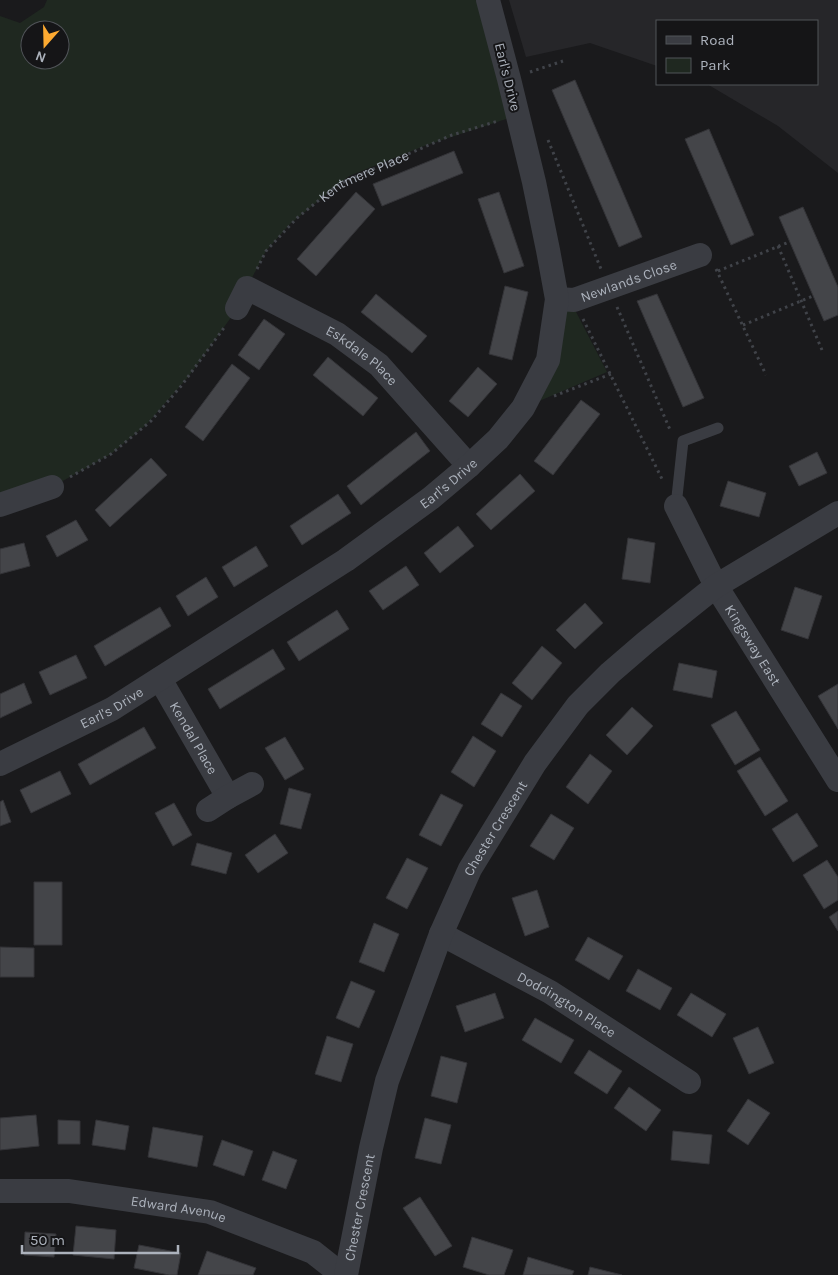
<svg xmlns="http://www.w3.org/2000/svg" width="838" height="1275" font-family="Karla,sans-serif">
	<style>
		.built { fill: #262629 }
		.green { fill: #1f2820; fill-rule: evenodd }
		.building { fill: #444549; stroke: #343438 }
		.lines { fill: none; stroke-linecap: round; stroke-linejoin: round }
		.path { stroke: #404349; stroke-width: 3; stroke-dasharray: 2.5 4; stroke-linecap: butt }
		.service { stroke: #3a3c42; stroke-width: 11 }
		.minor { stroke: #3a3c42; stroke-width: 24 }
		.labels { text-anchor: middle; stroke-width: 4; stroke-linejoin: round; paint-order: stroke }
		.street-label { font-size: 14px; fill: #acb2bc; stroke: #151517 }
	</style>
	<rect width="100%" height="100%" fill="#1a1a1c"/>
	<!-- built -->
	<path class="built" d="M509,0H838V173L778,126L707,84H817V21H657V66L590,43L526,57Z"/>
	<!-- green -->
	<path class="green" d="M47,0H488L518,115L424,146L349,176L290,224L266,251L232,316L189,376L146,425L111,454L52,487L0,505V16L20,23L44,7ZM30,30H60V60H30Z
		M557,299L574,308L607,372L523,408Z"/>
	<!-- building -->
	<path class="building" d="M575,80L642,237L619,247L552,90Z
		M709,129L754,235L731,245L685,139Z
		M454,151L463,173L382,206L373,184Z
		M356,192L375,209L316,276L297,259Z
		M499,192L524,266L504,273L478,199Z
		M803,207L838,287V315L824,321L779,217Z
		M505,286L528,292L512,360L489,354Z
		M376,294L427,336L412,353L361,312Z
		M657,294L704,398L683,407L637,301Z
		M264,319L285,334L259,370L238,355Z
		M328,357L378,398L363,416L313,375Z
		M232,364L250,378L203,441L185,427Z
		M478,367L497,384L468,417L449,401Z
		M581,400L600,414L553,475L534,461Z
		M416,432L430,451L361,505L347,486Z
		M817,452L827,473L799,486L789,466Z
		M151,458L167,475L110,527L95,510Z
		M520,474L535,491L491,530L476,514Z
		M728,481L766,493L759,517L720,506Z
		M338,494L351,513L302,545L290,526Z
		M76,520L88,540L57,557L46,536Z
		M458,526L474,546L440,573L424,553Z
		M628,538L655,543L650,583L622,579Z
		M24,543L30,566L0,574V549Z
		M256,546L268,566L234,587L222,567Z
		M406,566L419,585L383,610L369,591Z
		M206,577L218,597L188,616L176,596Z
		M795,587L822,596L808,639L781,630Z
		M585,603L603,623L575,649L556,630Z
		M160,607L171,626L105,666L94,646Z
		M337,610L349,629L299,661L287,642Z
		M542,646L562,663L532,700L512,683Z
		M273,649L285,669L220,709L208,689Z
		M76,655L87,678L50,695L39,672Z
		M679,663L717,671L712,698L673,690Z
		M24,683L32,703L0,718V694Z
		M838,684V729L818,696Z
		M501,693L522,706L502,737L481,724Z
		M632,707L653,726L627,755L606,735Z
		M736,711L760,750L735,765L711,725Z
		M144,727L156,748L90,785L78,764Z
		M473,736L496,751L474,787L451,772Z
		M285,737L304,769L285,780L265,748Z
		M590,754L612,771L588,804L566,787Z
		M760,757L788,801L765,816L737,771Z
		M60,771L71,794L31,813L20,790Z
		M289,788L311,794L301,829L280,824Z
		M441,794L463,805L441,846L419,835Z
		M3,800L11,822L0,826V802Z
		M174,803L192,835L173,846L155,813Z
		M797,813L818,846L793,862L772,829Z
		M551,814L574,828L554,860L530,846Z
		M275,834L288,853L258,873L245,855Z
		M197,843L232,853L226,874L191,865Z
		M407,858L428,868L407,909L386,898Z
		M827,860L838,877V900L824,909L803,875Z
		M34,882H62V945H34Z
		M537,890L549,927L525,936L512,898Z
		M838,911V931L829,917Z
		M374,923L399,934L384,972L359,962Z
		M588,937L623,956L609,980L575,960Z
		M0,947L34,948V977H0Z
		M638,969L672,988L660,1010L626,991Z
		M351,981L375,991L359,1028L336,1018Z
		M495,993L504,1018L465,1032L456,1006Z
		M691,993L726,1014L712,1037L677,1015Z
		M535,1018L574,1040L561,1063L522,1040Z
		M758,1027L774,1063L749,1074L733,1038Z
		M327,1036L353,1044L341,1082L315,1074Z
		M589,1050L622,1071L607,1094L574,1073Z
		M441,1056L467,1063L457,1103L431,1096Z
		M629,1087L661,1110L646,1131L614,1108Z
		M748,1099L770,1113L748,1145L727,1131Z
		M36,1115L39,1146L0,1150V1118Z
		M425,1118L451,1125L441,1164L415,1158Z
		M58,1120L80,1121V1144H58Z
		M96,1120L129,1126L125,1150L92,1145Z
		M153,1127L203,1136L197,1167L148,1157Z
		M673,1131L712,1135L709,1164L671,1160Z
		M222,1140L253,1151L244,1176L213,1165Z
		M273,1151L297,1160L286,1189L262,1180Z
		M420,1197L452,1246L435,1256L403,1208Z
		M76,1226L116,1230L114,1259L73,1255Z
		M25,1232L56,1234L54,1257L24,1255Z
		M472,1237L513,1250L504,1275H489L463,1267Z
		M139,1245L181,1253L177,1275H169L134,1268Z
		M207,1251L256,1268L253,1275H198Z
		M528,1257L574,1271L572,1275H523Z
		M590,1267L622,1275H588Z"/>
	<g class="lines">
		<!-- path -->
		<g class="path">
			<path d="M530,72L563,61"/>
			<path d="M548,140L601,269"/>
			<path d="M778,246L822,350"/>
			<path id="s1" d="M257,269L266,251L297,218L339,184L452,135L498,121"/>
			<path d="M716,269L766,375"/>
			<path d="M718,271L789,242"/>
			<path d="M617,307L671,432"/>
			<path d="M583,319L662,479"/>
			<path d="M743,325L813,296"/>
			<path d="M554,396L611,374"/>
			<path d="M70,477L111,454L151,421L182,385L226,325"/>
		</g>
		<!-- service -->
		<path class="service" d="M676,506L683,441L718,428"/>
		<!-- minor -->
		<g class="minor">
			<path id="s2" d="M557,299L574,300L700,255"/>
			<path id="s3" d="M237,308L247,288L337,334L379,365L469,466"/>
			<path d="M0,505L52,487"/>
			<path id="s4" d="M676,506L716,586L838,780"/>
			<path id="s5" d="M160,679L228,797"/>
			<path id="s6" d="M0,764L112,709L346,560L431,498L469,466L498,439L523,408L548,360L557,299L548,250L534,182L509,79L488,0"/>
			<path d="M208,810L228,797L252,784"/>
			<path id="s7" d="M441,934L550,992L689,1082"/>
			<path id="s8" d="M0,1191H69L210,1212L313,1252L342,1275"/>
			<path id="s9" d="M346,1275L371,1148L387,1081L441,934L470,869L535,763L578,705L610,673L646,642L716,586L838,513"/>
		</g>
	</g>
	<g class="labels">
		<!-- street labels -->
		<g class="street-label">
			<text transform="translate(508 77) rotate(76)" y="5">Earl's Drive</text>
			<text dy="5" stroke="none"><textPath href="#s1" startOffset="145">Kentmere Place</textPath></text>
			<text dy="5" stroke="none"><textPath href="#s2" startOffset="75">Newlands Close</textPath></text>
			<text dy="5" stroke="none"><textPath href="#s3" startOffset="156">Eskdale Place</textPath></text>
			<text dy="5" stroke="none"><textPath href="#s6" startOffset="530">Earl's Drive</textPath></text>
			<text dy="5" stroke="none"><textPath href="#s4" startOffset="159">Kingsway East</textPath></text>
			<text dy="5" stroke="none"><textPath href="#s6" startOffset="125">Earl's Drive</textPath></text>
			<text dy="5" stroke="none"><textPath href="#s5" startOffset="68">Kendal Place</textPath></text>
			<text dy="5" stroke="none"><textPath href="#s9" startOffset="474">Chester Crescent</textPath></text>
			<text dy="5" stroke="none"><textPath href="#s7" startOffset="144">Doddington Place</textPath></text>
			<text dy="5" stroke="none"><textPath href="#s9" startOffset="69">Chester Crescent</textPath></text>
			<text dy="5" stroke="none"><textPath href="#s8" startOffset="180">Edward Avenue</textPath></text>
		</g>
	</g>
	<!-- legend -->
	<rect x="656" y="20" width="162" height="65" fill="#151517" stroke="#515459"/>
	<rect x="666" y="36" width="25" height="8" fill="#3a3c42" stroke="#515459"/>
	<text x="700" y="45" font-size="15" fill="#acb2bc">Road</text>
	<rect x="666" y="58" width="25" height="15" fill="#1f2820" stroke="#515459"/>
	<text x="700" y="70" font-size="15" fill="#acb2bc">Park</text>
	<!-- north arrow -->
	<g transform="translate(45 45) rotate(200)"><circle r="24" fill="#151517" stroke="#515459"/>
	<path d="M0-4L9 19L0 12L-9 19Z" fill="#fdaa31"/>
	<text y="-8" font-size="14" font-weight="bold" text-anchor="middle" fill="#acb2bc">N</text>
	</g>
	<!-- scale -->
	<path d="M22 1245v8h156v-8" fill="none" stroke="#acb2bc" stroke-width="2.5"/>
	<text x="30" y="1245" font-size="15" fill="#acb2bc" stroke="#151517" stroke-width="4" paint-order="stroke">50 m</text>
</svg>
